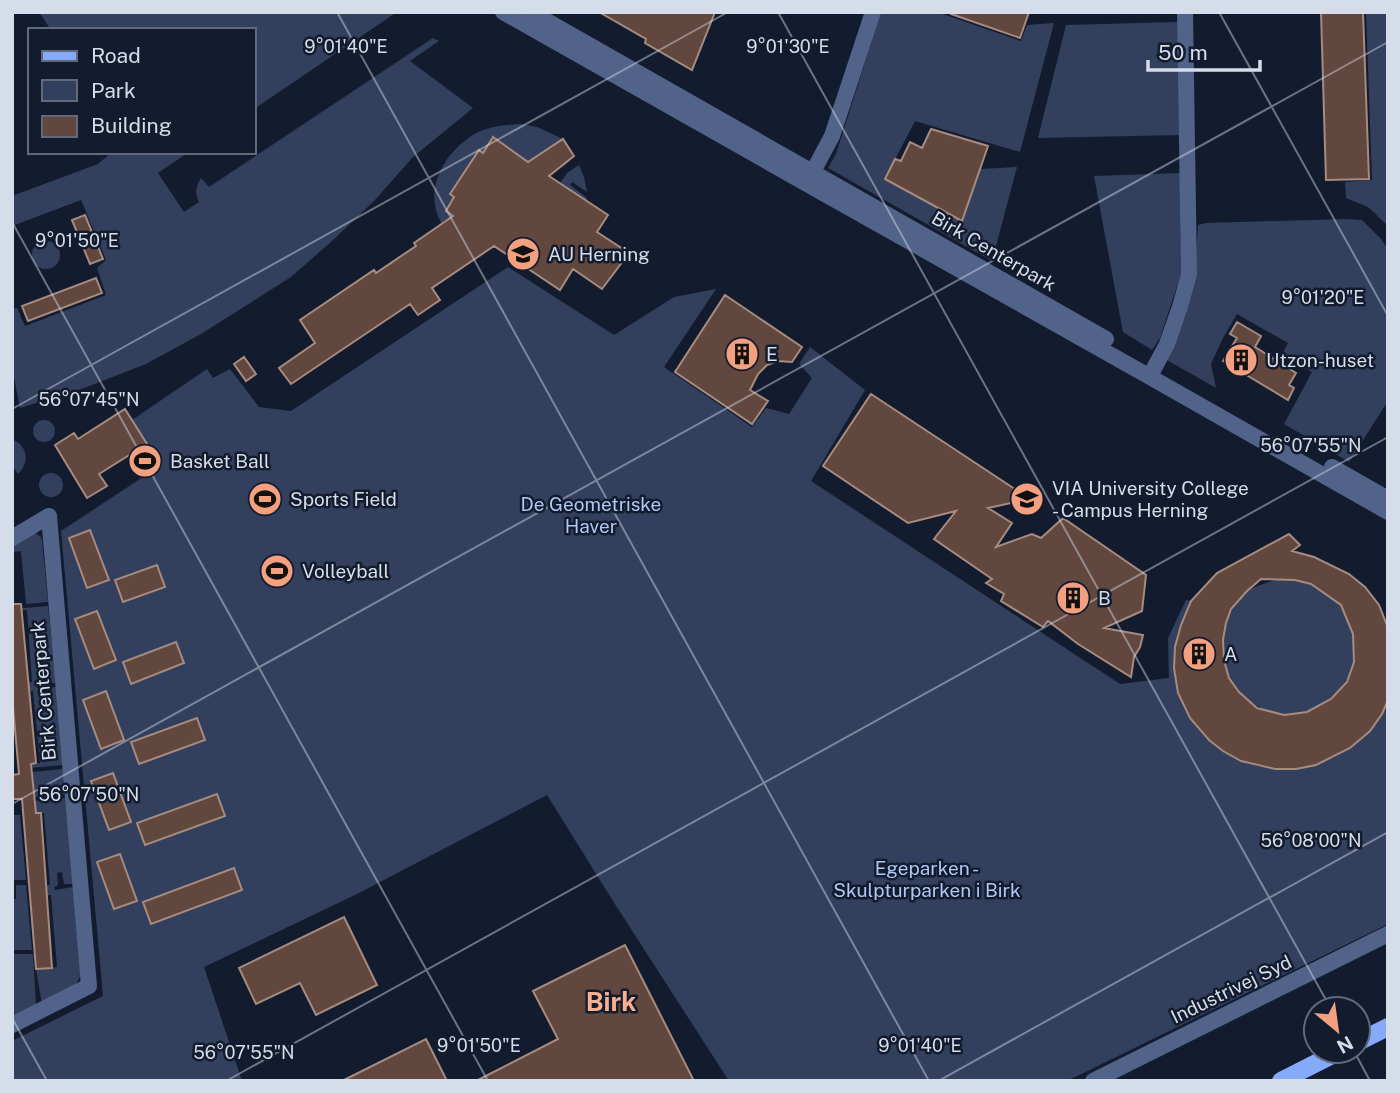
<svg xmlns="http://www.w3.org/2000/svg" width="1400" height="1093" font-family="'Public Sans',sans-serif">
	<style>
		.green { fill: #32405d }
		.building { fill: #61473d; stroke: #a78b7f; stroke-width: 2; fill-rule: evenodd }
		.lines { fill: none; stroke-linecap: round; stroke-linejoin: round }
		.minor { stroke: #516389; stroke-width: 16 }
		.major { stroke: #84aaf9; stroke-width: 18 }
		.ticks { fill: none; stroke: #d6ddea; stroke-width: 2; stroke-opacity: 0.45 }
		.labels { text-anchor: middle; stroke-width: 5; stroke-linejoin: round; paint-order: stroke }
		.street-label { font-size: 19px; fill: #d6ddea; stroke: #131c2f }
		.poi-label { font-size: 19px; fill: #d6ddea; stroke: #131c2f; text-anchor: start }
		.park-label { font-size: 19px; fill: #b0c7f4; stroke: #131c2f }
		.district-label { font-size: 26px; font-weight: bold; fill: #fbaf8f; stroke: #131c2f }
		.ticks-label { font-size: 18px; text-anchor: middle; fill: #d6ddea; stroke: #131c2f; stroke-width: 5; stroke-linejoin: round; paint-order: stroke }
	</style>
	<rect width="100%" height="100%" fill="#131c2f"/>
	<!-- green -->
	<path class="green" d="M39,12H397L254,109V30H51Z
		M881,12H937L1021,41L1027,25L1054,23L1020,152L915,121L885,179L961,221L980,169L1017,167L992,261L828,168L836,154Z
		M1366,12H1388V226L1368,207L1346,198L1345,182L1372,180Z
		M1178,22L1179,135L1038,138L1066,25Z
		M433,38L439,41L410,61L473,108L413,157L374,201L332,241L291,277L201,334L146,364L84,388L20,408L12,367V309L17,308L25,326L106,295L97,268L106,260L81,200L12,226V196L98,164L112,152H189L158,173L184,212L199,202C194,192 196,187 201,178L209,187Z
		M521,124L537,127L563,139L528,162L492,137L483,153L479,151L450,194L454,197L446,211L453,216L442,224C422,191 444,153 473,135C488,126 504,125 521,124Z
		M579,165L584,177L587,192L572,182L570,185L587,198V201L560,183L567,173Z
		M1180,173L1181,274L1160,338L1152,350L1123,332L1094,176Z
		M1346,219L1362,220L1381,239L1388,249V401L1349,462L1284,424L1312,372L1282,355L1288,343L1237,314L1223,338L1211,364L1216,388L1167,360L1186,315L1194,283L1198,225L1206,223Z
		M32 255a14 14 0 1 1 28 0a14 14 0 1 1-28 0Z
		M508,267L614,335L674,297L716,289L664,367L752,427L766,408L789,414L812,378L799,364L810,347L865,390L811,481L1120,684L1169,678L1168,638L1186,600L1191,601C1185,615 1176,631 1176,647C1175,658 1181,672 1183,684C1185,694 1186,711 1192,720C1231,782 1320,783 1369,732C1378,723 1383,712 1388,700V924L1067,1081H729L613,901L547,795L359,893L204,967L242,1081H12V1041L103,996L61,531L143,477L130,455L147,444L132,420L207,369L213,378L230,369L259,407L291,411Z
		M33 431a11 11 0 1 1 22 0a11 11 0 1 1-22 0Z
		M12,439C28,446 30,462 18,474L12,465Z
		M39 485a12 12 0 1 1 24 0a12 12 0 1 1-24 0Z
		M34,532L41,537L42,541L48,602L26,604L21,551L12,552V546Z
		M1277,579C1289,580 1302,580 1313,585C1322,589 1332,597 1339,604C1351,617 1357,647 1353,664C1348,683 1337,696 1321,705C1317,707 1312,711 1307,712C1295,716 1282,715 1270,711C1235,701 1219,668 1224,632C1227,617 1234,601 1247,591C1255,586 1268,583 1277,579Z
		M48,606L56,683H47L45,671L39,672L40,684H36L37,688L56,687L63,765L19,769V765L40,763L33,691L12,693V685L32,682L27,610L12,611V609Z
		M63,769L65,794L35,797L32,772Z
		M65,798L73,884H64L62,872L57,873L58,885L54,887L55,890L73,887L80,969V977L76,984L42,1005L36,969L57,967L51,895L31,897L30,887L50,885L44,813L24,814L23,802Z
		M12,815H20L26,880H12Z
		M16,885H26L32,950H12V899H16Z
		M13,954H33L36,1006L12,1018Z"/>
	<!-- building -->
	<path class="building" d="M599,12H715L692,70L645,43L646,39Z
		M951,12H1029L1020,38L951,14Z
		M1321,12H1363L1369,179L1326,180Z
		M931,129L988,146L962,221L885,179L895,159L901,161L910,142L922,148Z
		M493,137L528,162L563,139L574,156L549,176L608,215L597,232L629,253L602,289L573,269L560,290L494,246L432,288L440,300L418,315L410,304L291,384L279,368L315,343L300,320L374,270L376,273L416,246L414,243L453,216L446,211L454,197L450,194L479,150L483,153Z
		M85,215L103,259L90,264L72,220Z
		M96,278L102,293L28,321L22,306Z
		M725,295L802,347L792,362L778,361L767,365L758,374L750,390L768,401L752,424L675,372Z
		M1237,322L1261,336L1255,347L1296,373L1289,385L1294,388L1288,400L1223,361L1237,338L1230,334Z
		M244,357L256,374L246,381L234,364Z
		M871,394L1030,499L988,508L1012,523L996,547L1032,534L1041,538L1063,518L1146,575L1142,611L1104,628L1143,635L1140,647L1134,657L1131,677L1078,644L1048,621L1043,627L1001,601L1004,594L986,583L992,579L934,539L956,511L908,523L823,466Z
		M125,409L147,444L99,474L107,486L87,498L55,445L74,433L78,439Z
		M90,530L109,580L87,588L69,538Z
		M1289,534L1300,545L1292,551L1314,557L1349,574L1365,587L1379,605L1388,628V700L1382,714L1370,731L1350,748L1316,765L1296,769H1275L1241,761L1223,751L1209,740L1190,718L1178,693L1174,668L1175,647L1181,625L1191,601L1217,573ZM1261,579L1295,580L1311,584L1341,605L1353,634L1354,662L1347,682L1331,699L1307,712L1284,715L1257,708L1239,692L1229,678L1224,660L1223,640L1226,623L1231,609L1247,591Z
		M157,565L165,587L123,602L115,580Z
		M12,604H21L36,763L31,764L36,813H41L52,968L36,969L22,799H12V775L19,774L12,696Z
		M97,611L116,660L94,669L75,619Z
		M176,642L184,663L131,684L123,662Z
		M106,691L124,740L101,749L83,700Z
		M197,718L205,740L139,764L131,742Z
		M113,773L131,822L109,830L91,781Z
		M217,794L225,816L145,845L137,823Z
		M120,854L137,901L114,909L97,862Z
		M234,868L242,890L151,924L143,902Z
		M344,917L377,985L316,1015L300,983L256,1004L239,968Z
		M625,945L694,1081H476L558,1039L533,991Z
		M426,1039L447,1081H342Z"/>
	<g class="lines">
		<!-- minor -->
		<path class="minor" d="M503,12C605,69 706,127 807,184C1001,294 1195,401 1388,512
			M531,12L1106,339
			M809,179L832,136L873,12
			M1150,376L1167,344L1180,307L1189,274L1185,12
			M1332,467L1388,499
			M12,538L49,516L89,986L12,1025
			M1093,1081L1388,934"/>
		<!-- major -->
		<path class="major" d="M1358,1042L1388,1027
			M1281,1081L1340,1051"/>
	</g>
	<!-- ticks -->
	<path class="ticks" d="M337,12L929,1081M778,12L1331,1009M1219,12L1388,316M12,14L15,12M12,222L488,1081M12,409L728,12M12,804L1388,42M12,1018L47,1081M1354,1051L1370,1081M226,1081L1388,437M938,1081L1388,832"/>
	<!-- icons -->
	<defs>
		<symbol id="school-disc" viewBox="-11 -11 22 22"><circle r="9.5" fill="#f2a07f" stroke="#131c2f"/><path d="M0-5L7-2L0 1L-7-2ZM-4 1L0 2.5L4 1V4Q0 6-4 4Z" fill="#111"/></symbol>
		<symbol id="building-disc" viewBox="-11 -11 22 22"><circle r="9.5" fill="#f2a07f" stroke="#131c2f"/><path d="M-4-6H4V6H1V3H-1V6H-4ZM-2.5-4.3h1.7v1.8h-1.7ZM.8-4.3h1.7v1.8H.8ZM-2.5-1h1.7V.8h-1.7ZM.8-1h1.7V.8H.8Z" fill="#111"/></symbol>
		<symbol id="stadium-disc" viewBox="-11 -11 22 22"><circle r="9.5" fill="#f2a07f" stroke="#131c2f"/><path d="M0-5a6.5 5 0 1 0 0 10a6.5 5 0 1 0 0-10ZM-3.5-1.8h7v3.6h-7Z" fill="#111"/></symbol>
		<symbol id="university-disc" viewBox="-11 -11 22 22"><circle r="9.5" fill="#f2a07f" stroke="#131c2f"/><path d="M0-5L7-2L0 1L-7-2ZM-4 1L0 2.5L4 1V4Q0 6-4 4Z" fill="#111"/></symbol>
	</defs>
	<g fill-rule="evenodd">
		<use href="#school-disc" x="504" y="235" width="38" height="38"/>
		<use href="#building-disc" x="723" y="335" width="38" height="38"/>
		<use href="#building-disc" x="1222" y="341" width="38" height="38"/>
		<use href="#stadium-disc" x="126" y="442" width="38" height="38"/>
		<use href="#stadium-disc" x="246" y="480" width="38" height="38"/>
		<use href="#university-disc" x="1008" y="480" width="38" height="38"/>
		<use href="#stadium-disc" x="258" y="552" width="38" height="38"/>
		<use href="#building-disc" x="1054" y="579" width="38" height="38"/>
		<use href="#building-disc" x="1180" y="635" width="38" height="38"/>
	</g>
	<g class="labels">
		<!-- street labels -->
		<g class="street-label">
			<text transform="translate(994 251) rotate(30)" y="7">Birk Centerpark</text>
			<text transform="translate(43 691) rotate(-95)" y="7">Birk Centerpark</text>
			<text transform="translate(1231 989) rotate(-26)" y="7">Industrivej Syd</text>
		</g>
		<!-- poi labels -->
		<g class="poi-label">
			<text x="548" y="261">AU Herning</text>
			<text x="766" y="361">E</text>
			<text x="1266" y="367">Utzon-huset</text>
			<text x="170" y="468">Basket Ball</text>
			<text x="1052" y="495">VIA University College<tspan x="1052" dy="22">- Campus Herning</tspan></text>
			<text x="290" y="506">Sports Field</text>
			<text x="302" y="578">Volleyball</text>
			<text x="1098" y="605">B</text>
			<text x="1224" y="661">A</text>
		</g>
		<!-- park labels -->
		<g class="park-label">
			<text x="591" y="511">De Geometriske<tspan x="591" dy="22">Haver</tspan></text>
			<text x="927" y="875">Egeparken -<tspan x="927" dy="22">Skulpturparken i Birk</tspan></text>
		</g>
		<!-- district labels -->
		<g class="district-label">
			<text x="611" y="1011">Birk</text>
		</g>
	</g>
	<g class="ticks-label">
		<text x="346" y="53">9°01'40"E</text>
		<text x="788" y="53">9°01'30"E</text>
		<text x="77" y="247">9°01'50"E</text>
		<text x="1323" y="304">9°01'20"E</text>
		<text x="89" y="406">56°07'45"N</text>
		<text x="1311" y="452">56°07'55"N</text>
		<text x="89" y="801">56°07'50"N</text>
		<text x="1311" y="847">56°08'00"N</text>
		<text x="479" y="1052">9°01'50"E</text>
		<text x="920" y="1052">9°01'40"E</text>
		<text x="244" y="1059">56°07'55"N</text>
	</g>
	<!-- border -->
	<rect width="1400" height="1093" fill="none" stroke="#d6ddea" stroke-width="28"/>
	<!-- legend -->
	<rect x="28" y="28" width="228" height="126" fill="#131c2f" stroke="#61697a" stroke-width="2"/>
	<rect x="42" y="51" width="35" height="10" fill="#84aaf9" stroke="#61697a" stroke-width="2"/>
	<text x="91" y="63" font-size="21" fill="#d6ddea">Road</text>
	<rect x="42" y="80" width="35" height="21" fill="#32405d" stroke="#61697a" stroke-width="2"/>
	<text x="91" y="98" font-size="21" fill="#d6ddea">Park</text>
	<rect x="42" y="116" width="35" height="21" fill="#61473d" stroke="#61697a" stroke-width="2"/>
	<text x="91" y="133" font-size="21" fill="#d6ddea">Building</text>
	<!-- north arrow -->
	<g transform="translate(1337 1030) rotate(151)"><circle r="33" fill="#131c2f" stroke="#61697a" stroke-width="2"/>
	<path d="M0-5L12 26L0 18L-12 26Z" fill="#f2a07f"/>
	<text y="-10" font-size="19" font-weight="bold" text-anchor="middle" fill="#d6ddea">N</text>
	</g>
	<!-- scale -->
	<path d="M1148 60v10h112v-10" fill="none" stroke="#d6ddea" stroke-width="3.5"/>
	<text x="1158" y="60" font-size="21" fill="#d6ddea" stroke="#131c2f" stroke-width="5" paint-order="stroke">50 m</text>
</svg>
